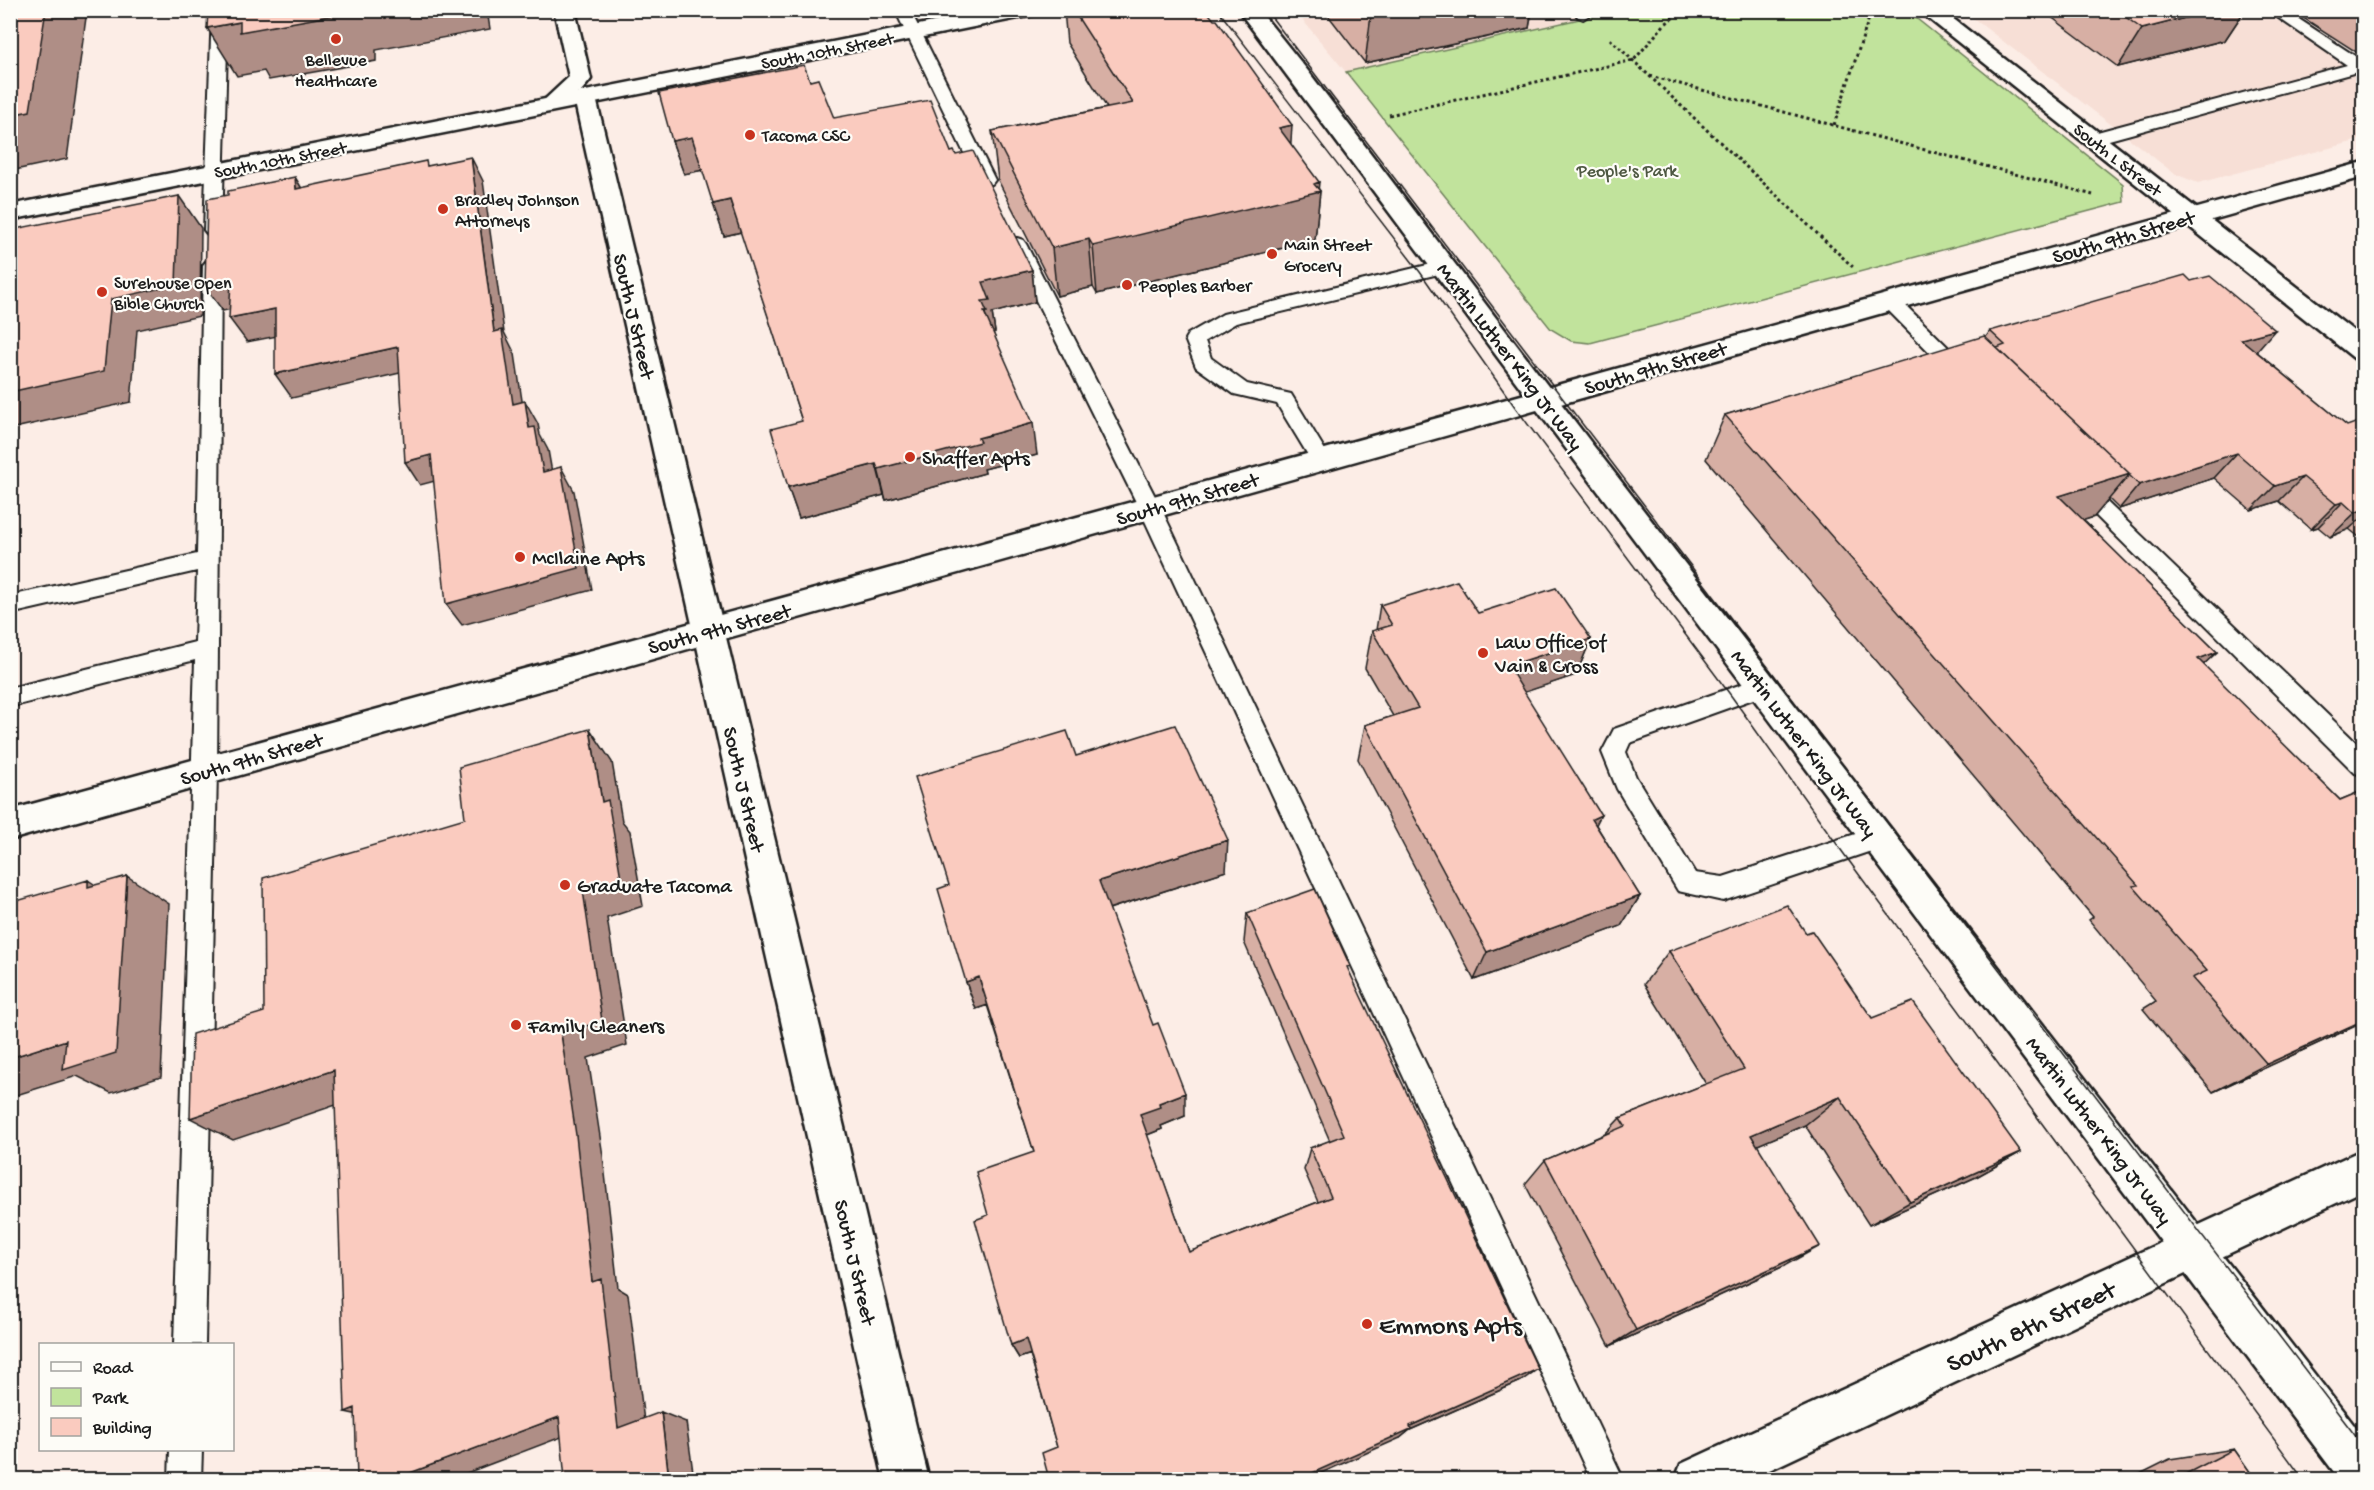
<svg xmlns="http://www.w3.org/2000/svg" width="2374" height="1490" font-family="'Gochi Hand',sans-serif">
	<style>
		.built { fill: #f7dfd6 }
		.green { fill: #c1e39c; stroke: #6e805c; stroke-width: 1.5 }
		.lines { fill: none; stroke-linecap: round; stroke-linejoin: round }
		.service-casing { stroke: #1c1c1c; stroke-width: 4 }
		.minor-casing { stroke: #1c1c1c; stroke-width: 5 }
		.tertiary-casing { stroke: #1c1c1c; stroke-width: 5 }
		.secondary-casing { stroke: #1c1c1c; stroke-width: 5 }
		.path { stroke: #1c1c1c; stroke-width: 3; stroke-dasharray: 3 3; stroke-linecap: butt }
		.service { fill: #fdfcf7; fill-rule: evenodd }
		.minor { fill: #fdfcf7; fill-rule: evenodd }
		.tertiary { fill: #fdfcf7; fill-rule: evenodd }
		.secondary { fill: #fdfcf7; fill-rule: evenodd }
		.tram { stroke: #1c1c1c; stroke-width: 1.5 }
		.wall { fill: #d7afa4; stroke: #1c1c1c; stroke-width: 1.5 }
		.shaded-wall { fill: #af8e86; stroke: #1c1c1c; stroke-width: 1.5 }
		.building { fill: #facbbf; stroke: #1c1c1c; stroke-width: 1.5 }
		.poi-dot { fill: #c8321e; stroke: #fdfcf7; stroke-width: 2 }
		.labels { text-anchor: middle; stroke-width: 4.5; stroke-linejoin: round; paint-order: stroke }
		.far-street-label { font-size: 18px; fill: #1c1c1c; stroke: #fdfcf7 }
		.far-poi-label { font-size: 18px; fill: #1c1c1c; stroke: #fdfcf7; text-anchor: start }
		.far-park-label { font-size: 18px; fill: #4e5842; stroke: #fdfcf7 }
		.street-label { font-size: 21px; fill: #1c1c1c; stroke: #fdfcf7 }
		.poi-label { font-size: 21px; fill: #1c1c1c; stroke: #fdfcf7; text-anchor: start }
		.near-poi-label { font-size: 26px; fill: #1c1c1c; stroke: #fdfcf7; text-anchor: start }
		.near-street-label { font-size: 26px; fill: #1c1c1c; stroke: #fdfcf7 }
	</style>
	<rect width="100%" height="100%" fill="#fcede6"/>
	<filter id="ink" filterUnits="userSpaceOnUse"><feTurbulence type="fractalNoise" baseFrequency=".0167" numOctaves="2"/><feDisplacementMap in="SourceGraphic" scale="12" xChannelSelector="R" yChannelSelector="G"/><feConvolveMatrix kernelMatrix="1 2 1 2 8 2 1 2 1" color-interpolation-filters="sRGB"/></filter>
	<g filter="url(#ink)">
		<!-- built -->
		<path class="built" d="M1594,10L1598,15L1346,72L1295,11Z
			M1964,11H2263L2363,76V139L2198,183L2175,174Z"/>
		<!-- green -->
		<path class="green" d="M1594,11H1907L2123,184L2124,202L1590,343L1571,341L1551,329L1346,72L1597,15Z"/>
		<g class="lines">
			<defs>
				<path id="service" d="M212,10H228L222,230L219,234H207L204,230Z
					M895,10H910L995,180L992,184H980L977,180Z
					M1573,10H1588L1591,14L1583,19L1578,17Z
					M2267,10H2285L2364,62V74L2357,72L2098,143H2086L2084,139L2086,135L2347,65Z
					M1017,238L1023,240L1026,244L1161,508L1624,1480H1591L1139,508L1008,244L1011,240Z
					M212,259L218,261L221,265L217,771L205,1344H174L195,660L10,707V688L195,642L197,571L10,614V596L197,554L203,265L206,261Z
					M1444,261L1451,263L1453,267L1451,271L1236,323L1205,341L1211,358L1247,384L1291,394L1331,460L1328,465L1321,467L1314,465L1277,404L1234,394L1196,367L1185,339L1188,334L1223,314Z
					M1890,295L1897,297L1968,367L1971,372L1968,377L1961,379L1954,377L1883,305L1881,301L1883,297Z
					M2078,478L2085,481L2364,750V776L2355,773L2071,491L2068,486L2071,481Z
					M1762,677L1770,679L1774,686L1770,693L1630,743L1626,752L1636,777L1695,873L1723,877L1877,827L1886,830L1890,838L1886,846L1723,901L1678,891L1617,789L1602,752L1614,729Z
					M170,1450H202L201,1480H169Z"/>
				<path id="minor" d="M994,10H1039L1036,14L1029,16L10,220V205Z
					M1918,10H1942L2364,339V362L2355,359Z
					M2364,1149V1190L1748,1480H1675L1681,1464Z"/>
				<path id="tertiary" d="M554,10H575L591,79C581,93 560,114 542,110L539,105L569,77Z
					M585,91L593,93L596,98L929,1480H884L574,98L577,93Z
					M2364,162V177L1543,409L1533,406L1529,399L1533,392L1543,389Z"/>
				<path id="secondary" d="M1238,10H1259L1308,71L1592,444L2364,1438V1480H2340L1537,410L10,840V810L1525,394Z"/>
			</defs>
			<!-- service casing -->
			<use href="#service" class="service-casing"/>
			<!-- minor casing -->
			<use href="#minor" class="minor-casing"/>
			<!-- tertiary casing -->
			<use href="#tertiary" class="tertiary-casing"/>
			<!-- secondary casing -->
			<use href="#secondary" class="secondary-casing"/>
			<!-- path -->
			<path class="path" d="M1610,39L1854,268
				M1650,76L2093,195
				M1389,115L1634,60L1664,25L1683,10
				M1834,125L1871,12"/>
			<!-- service -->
			<use href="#service" class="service"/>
			<!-- minor -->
			<use href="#minor" class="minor"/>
			<!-- tertiary -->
			<use href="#tertiary" class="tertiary"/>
			<!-- secondary -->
			<use href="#secondary" class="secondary"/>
			<!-- tram -->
			<path class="tram" d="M1218,10L1420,272L1515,407L1732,697L1841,850L2304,1480
				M1266,10L2364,1447"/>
		</g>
		<!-- wall -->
		<path class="wall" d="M1064,10H1206L1320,191L1315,240L1097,294L1093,287L1057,296L998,180L992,131L1107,108L1067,43Z
			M1324,10H1532L1529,28L1365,63Z
			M2042,10H2245L2225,40L2118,67Z
			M2291,10H2364V57Z
			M810,81L834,118L951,152L956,155L1032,270L1035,302L992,313L995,332H993L1037,455L984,469L985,473L886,500L884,495L799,518L788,487L802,421L741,232L724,236L703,170L684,174L672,141Z
			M1990,331L2256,351L2347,426H2364V541L2349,529L2330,537L2318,527L2311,529L2279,501L2251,510L2214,478L2119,509L2109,499L2094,517L2083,520L2217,652L2203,665L2340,800L2364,790V1022L2213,1092L2143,1009L2156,1001L2089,920L2093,917L1706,459L1725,415L1986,337Z
			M1380,605L1478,613L1591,639L1576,675L1524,692L1596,825L1640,896L1621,926L1474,980L1358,759L1365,725L1393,716L1365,668L1372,631L1376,630Z
			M1076,756L1226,871L1109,909L1185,1116L1161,1126L1162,1129L1147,1135L1189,1252L1318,1202L1304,1170L1310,1148L1330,1141L1244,942L1247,913L1349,971L1521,1381L1410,1430L1400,1438L1057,1447L1030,1354L1019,1358L1011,1345L988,1215L1034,1152L987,1005L976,1009L966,982L949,885Z
			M1806,933L1872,1018L2021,1152L1976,1177L1869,1225L1805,1125L1757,1145L1784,1266L1610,1346L1525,1184L1545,1160L1605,1134L1620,1118L1706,1084L1644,984L1669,951Z
			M2234,1449L2255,1479H2130L2170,1459Z"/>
		<!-- shaded-wall -->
		<path class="shaded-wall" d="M46,10H87L67,159L10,171V115Z
			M351,10H487L490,29L376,50V61L269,80L264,71L237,76L207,28L240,22Z
			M1392,10H1532L1529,28L1365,63L1371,15Z
			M2216,10H2245L2225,40L2118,67L2142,29Z
			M1292,125L1289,173L1279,128Z
			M692,137L703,170L684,174L672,141Z
			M471,157L483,181L504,332L515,354L526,427L513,404L494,332Z
			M295,177L310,202L296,189Z
			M1319,182L1318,192L1320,191L1315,240L1097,294L1093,246Z
			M179,196L201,228L200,316L137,330L131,402L10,429V392L111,299Z
			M730,200L741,232L724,236L713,204Z
			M1089,239L1093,287L1057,296L1052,248Z
			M1032,270L1035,302L992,313L995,332L990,333L982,301L983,282Z
			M231,281L249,305L223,311L205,287Z
			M275,309L292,333L247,342L229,318Z
			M2275,330L2253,355L2241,339Z
			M398,347L413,370L292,398L275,374Z
			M525,401L538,424L540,435L548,450L556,495L543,472L529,428Z
			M1033,423L1037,455L984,469L985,473L886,500L878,469L978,438Z
			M2237,453L2214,478L2119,509L2139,485Z
			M431,455L446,478L420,485L405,462Z
			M876,464L884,495L799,518L788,487Z
			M561,467L574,491L592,590L462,625L446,604Z
			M2130,474L2094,517L2025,539L2059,496Z
			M2303,477L2279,501L2251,510L2275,486Z
			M2343,502L2318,527L2311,529L2336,504Z
			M2364,509V516L2349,529L2330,537L2355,513Z
			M1591,639L1576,675L1495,702L1508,666Z
			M2217,652L2174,692L2198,659Z
			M590,729L612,762L622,821L630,831L643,906L607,918L627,1045L588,1058L603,1156L618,1288L628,1294L646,1437L618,1428L592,1282L561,1034L583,890L602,802Z
			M1601,815L1584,848L1592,819Z
			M1228,840L1226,871L1102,911L1099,881Z
			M127,876L169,904L161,1077L111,1093L77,1076L10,1097V1058L66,1040L88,880L125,905Z
			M1640,896L1621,926L1474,980L1487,952Z
			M979,977L988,1005L976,1009L966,982Z
			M2364,1020V1022L2213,1092L2267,1064Z
			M334,1070L371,1093L233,1140L190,1118Z
			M1185,1093V1116L1161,1126L1162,1129L1142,1137L1140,1114L1159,1103Z
			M1840,1097L1805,1125L1720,1161L1751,1135Z
			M2021,1152L1976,1177L1869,1225L1910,1202Z
			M1820,1246L1784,1266L1610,1346L1636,1330Z
			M1026,1339L1034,1353L1019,1358L1011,1345Z
			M1538,1369L1521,1381L1410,1430L1400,1438L1308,1479H1299L1410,1426Z
			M355,1408L386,1421L345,1412Z
			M661,1412L686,1422L694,1479H669Z
			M559,1417L590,1426L451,1479H394Z"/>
		<!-- building -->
		<path class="building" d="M10,10H46L30,111L10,115Z
			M208,10H351V12L240,32V22L207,28Z
			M1073,10H1206L1214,20H1217L1292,125L1279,128L1319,182L1314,184L1320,191L1093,246L1089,239L1052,248L992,131L1133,103Z
			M1367,10H1392L1371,15Z
			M2116,10H2216L2142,29Z
			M2343,10H2364V23Z
			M804,65L810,81L818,79L834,118L930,100L951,152L954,151L956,155L973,151L1032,270L983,282L990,300L982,301L987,312H984L1033,423L978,438L980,442L878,469L876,464L788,487L771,429L802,421L730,200L713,204L692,137L672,141L659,93Z
			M471,157L494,332L502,330L513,404L525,401L529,428L535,427L543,472L561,467L579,568L446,604L431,455L405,462L398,347L275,374V309L229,318L231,281L205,287L207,199L228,195V191L295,177L296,189L426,161L427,166Z
			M179,196L176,285L111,299L104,371L10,392V230Z
			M2185,275L2191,281L2210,276L2275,330L2241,339L2347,426L2358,422L2364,426V509L2355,513L2343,502L2336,504L2303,477L2275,486L2237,453L2139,485L2128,474H2130L1997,348L2005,345L1990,331Z
			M1984,336L2130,474L2059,496L2217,652L2198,659L2340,800L2364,790V1020L2267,1064L2192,978L2207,971L2133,886L2138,885L1725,415Z
			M1457,581L1478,613L1556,588L1591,639L1508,666L1601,815L1592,819L1640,896L1487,952L1365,725L1418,708L1372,631L1392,625L1380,605Z
			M1175,725L1228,840L1099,881L1153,1025L1158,1023L1185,1093L1159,1103L1160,1107L1140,1114L1189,1252L1331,1197L1310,1148L1344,1135L1247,913L1315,889L1350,966L1347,967L1538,1369L1410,1426L1411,1429L1299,1479H1049L1042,1453L1057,1447L1026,1339L1011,1345L975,1220L988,1215L976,1172L1034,1152L979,977L966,982L938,889L949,885L915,777L1067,731L1076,756Z
			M590,729L602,802L608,800L621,878L583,890L602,1021L561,1034L576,1135L592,1282L601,1279L618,1428L661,1412L669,1479H565L559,1417L394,1479H357L355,1408L345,1412L334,1070L190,1118L192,1034L264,1012L263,878L465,818L459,767Z
			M127,876L116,1053L63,1070L66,1040L10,1058V903L88,880V887Z
			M1787,905L1806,933L1812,931L1872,1018L1913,1002L2021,1152L1910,1202L1840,1097L1751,1135L1820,1246L1636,1330L1545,1160L1625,1126L1620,1118L1744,1069L1669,951Z
			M2234,1449L2255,1479H2176Z"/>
	</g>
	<!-- markers -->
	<g class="poi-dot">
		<circle cx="336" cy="39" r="6"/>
		<circle cx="750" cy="135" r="6"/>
		<circle cx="443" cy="209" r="6"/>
		<circle cx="1272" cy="254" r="6"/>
		<circle cx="1127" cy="285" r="6"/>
		<circle cx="102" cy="292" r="6"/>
		<circle cx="910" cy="457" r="6"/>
		<circle cx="520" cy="557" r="6"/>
		<circle cx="1483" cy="653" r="6"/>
		<circle cx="565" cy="885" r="6"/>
		<circle cx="516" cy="1025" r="6"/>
		<circle cx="1367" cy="1324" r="6"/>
	</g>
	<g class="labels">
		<!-- far-street labels -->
		<g class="far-street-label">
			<text transform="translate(827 50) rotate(-11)" y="6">South 10th Street</text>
			<text transform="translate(280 159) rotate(-11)" y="6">South 10th Street</text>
			<text transform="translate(2118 159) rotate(38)" y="6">South L Street</text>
		</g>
		<!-- far-poi labels -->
		<g class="far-poi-label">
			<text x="336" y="65" text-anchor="middle">Bellevue<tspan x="336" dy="21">Healthcare</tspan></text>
			<text x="762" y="141">Tacoma CSC</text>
			<text x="455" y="205">Bradley Johnson<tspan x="455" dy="21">Attorneys</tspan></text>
			<text x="1284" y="250">Main Street<tspan x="1284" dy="21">Grocery</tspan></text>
			<text x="114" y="288">Surehouse Open<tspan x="114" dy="21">Bible Church</tspan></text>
			<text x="1139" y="291">Peoples Barber</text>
		</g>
		<!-- far-park labels -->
		<g class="far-park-label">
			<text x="1627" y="176">People's Park</text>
		</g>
		<!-- street labels -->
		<g class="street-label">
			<text transform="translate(2123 236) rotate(-16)" y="7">South 9th Street</text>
			<text transform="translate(635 316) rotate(77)" y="7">South J Street</text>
			<text transform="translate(1511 356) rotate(53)" y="7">Martin Luther King Jr Way</text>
			<text transform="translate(1655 367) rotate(-16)" y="7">South 9th Street</text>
			<text transform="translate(1187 498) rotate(-16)" y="7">South 9th Street</text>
			<text transform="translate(719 628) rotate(-15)" y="7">South 9th Street</text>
			<text transform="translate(1805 743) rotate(53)" y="7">Martin Luther King Jr Way</text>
			<text transform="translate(251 758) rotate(-16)" y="7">South 9th Street</text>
			<text transform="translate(745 789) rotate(77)" y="7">South J Street</text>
			<text transform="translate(2100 1130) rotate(53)" y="7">Martin Luther King Jr Way</text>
			<text transform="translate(856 1262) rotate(77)" y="7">South J Street</text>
		</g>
		<!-- poi labels -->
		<g class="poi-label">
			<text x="922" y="464">Shaffer Apts</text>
			<text x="532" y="564">McIlaine Apts</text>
			<text x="1495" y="648">Law Office of<tspan x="1495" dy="24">Vain &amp; Cross</tspan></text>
			<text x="577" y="892">Graduate Tacoma</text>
			<text x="528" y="1032">Family Cleaners</text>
		</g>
		<!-- near-poi labels -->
		<g class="near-poi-label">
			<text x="1379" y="1333">Emmons Apts</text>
		</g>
		<!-- near-street labels -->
		<g class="near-street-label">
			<text transform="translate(2030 1325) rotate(-25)" y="9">South 8th Street</text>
		</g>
	</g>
	<!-- margin -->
	<rect width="2374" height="1490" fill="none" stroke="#fdfcf7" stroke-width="36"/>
	<rect x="18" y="18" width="2338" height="1454" fill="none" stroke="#1c1c1c" stroke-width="2" filter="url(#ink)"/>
	<!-- legend -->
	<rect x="39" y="1343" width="195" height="108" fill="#fdfcf7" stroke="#a3a29f" stroke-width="1.5"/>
	<rect x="51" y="1362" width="30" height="9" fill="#fdfcf7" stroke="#a3a29f" stroke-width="1.5"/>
	<text x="93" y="1373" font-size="18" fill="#1c1c1c">Road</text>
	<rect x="51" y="1388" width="30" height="18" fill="#c1e39c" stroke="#a3a29f" stroke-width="1.5"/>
	<text x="93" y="1403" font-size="18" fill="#1c1c1c">Park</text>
	<rect x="51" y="1418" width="30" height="18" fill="#facbbf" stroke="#a3a29f" stroke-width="1.5"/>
	<text x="93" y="1433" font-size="18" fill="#1c1c1c">Building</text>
</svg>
